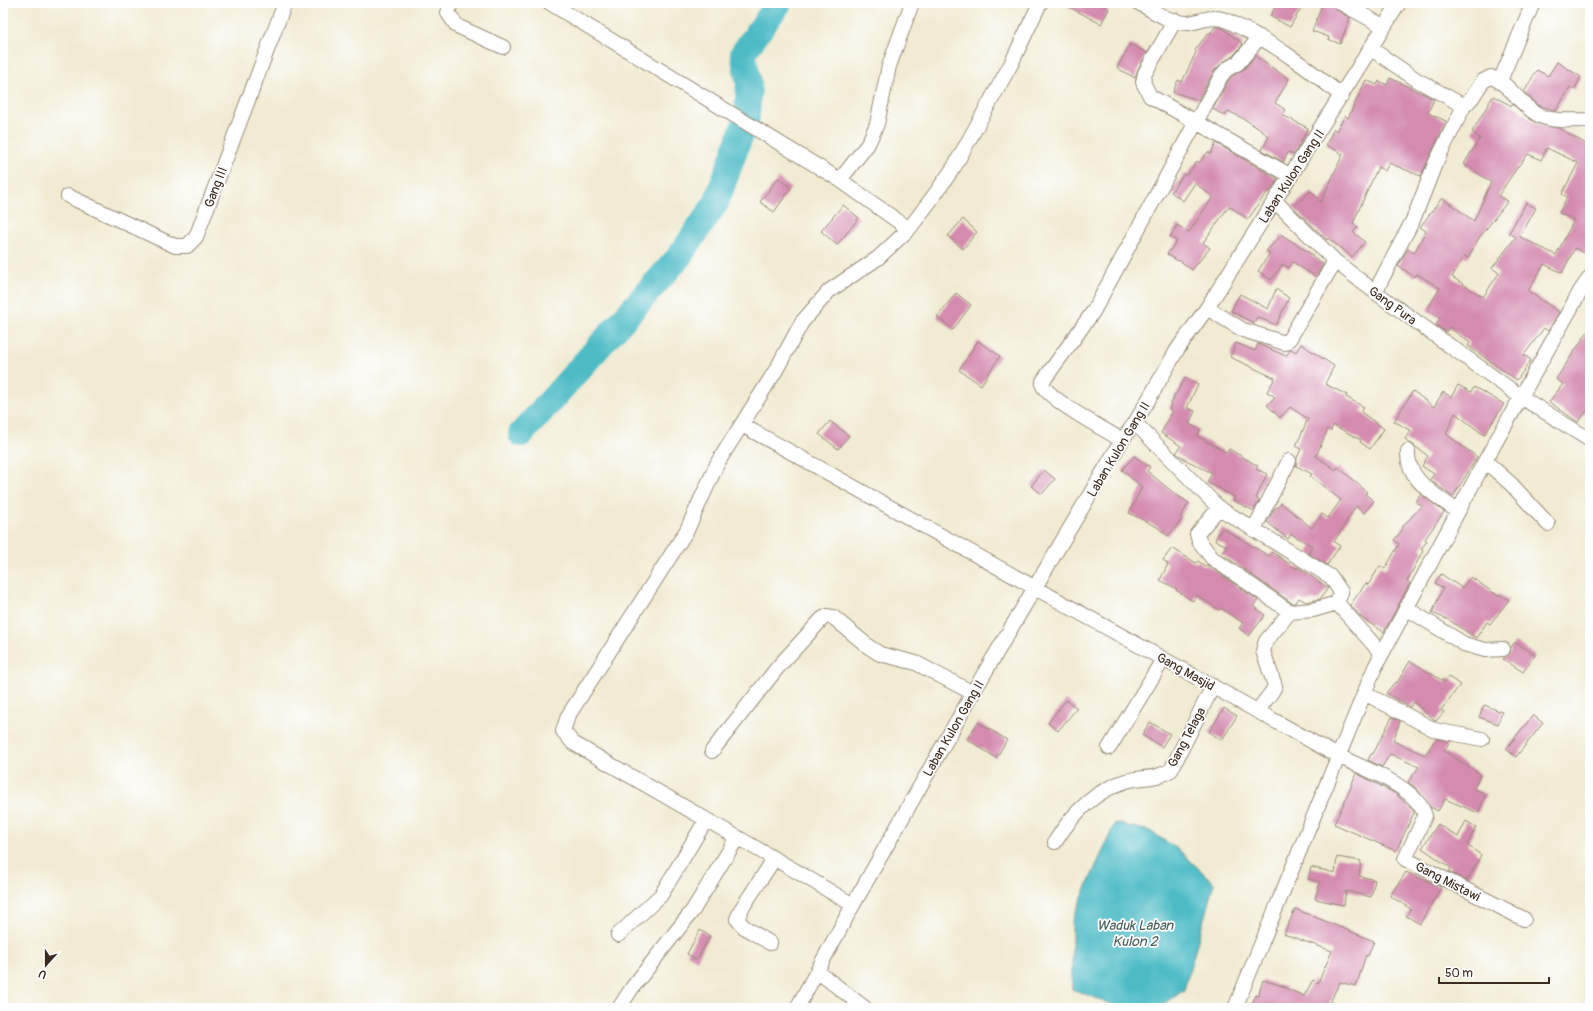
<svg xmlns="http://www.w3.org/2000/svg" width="1593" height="1011" font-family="Pangolin,sans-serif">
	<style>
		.water { fill: #4ebbc6; stroke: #447272 }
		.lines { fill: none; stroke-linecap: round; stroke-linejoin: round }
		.river { stroke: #4ebbc6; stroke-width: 26 }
		.building { fill: #d48baf; fill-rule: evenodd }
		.street-casing { stroke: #968a78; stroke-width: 16 }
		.street { stroke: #fff; stroke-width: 14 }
		.labels { text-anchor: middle; stroke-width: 3.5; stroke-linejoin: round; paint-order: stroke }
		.street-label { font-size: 13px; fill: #3b2a1e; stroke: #fff }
		.water-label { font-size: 14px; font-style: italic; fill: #425d59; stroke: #fff }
	</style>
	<rect width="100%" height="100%" fill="#fff"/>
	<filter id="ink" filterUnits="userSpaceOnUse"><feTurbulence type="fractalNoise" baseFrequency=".025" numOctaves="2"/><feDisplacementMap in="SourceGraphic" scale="8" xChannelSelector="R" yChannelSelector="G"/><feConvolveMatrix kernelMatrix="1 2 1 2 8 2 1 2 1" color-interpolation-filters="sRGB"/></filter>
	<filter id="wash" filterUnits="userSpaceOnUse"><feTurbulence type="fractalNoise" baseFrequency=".012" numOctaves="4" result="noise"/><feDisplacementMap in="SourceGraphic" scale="16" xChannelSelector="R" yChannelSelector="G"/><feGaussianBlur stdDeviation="0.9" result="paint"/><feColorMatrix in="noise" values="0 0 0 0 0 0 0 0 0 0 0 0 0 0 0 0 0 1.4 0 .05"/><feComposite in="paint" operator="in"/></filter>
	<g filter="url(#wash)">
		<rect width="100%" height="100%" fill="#f0ebd2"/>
		<!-- water -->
		<path class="water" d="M1115,823L1150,831L1179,850L1214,883L1184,990L1159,1008H1122L1072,989V920Z"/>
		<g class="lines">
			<!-- river -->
			<path class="river" d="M521,434L679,257L716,203L747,117L749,84L743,53L779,3"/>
		</g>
		<g id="blocks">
			<!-- building -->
			<path class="building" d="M1062,3H1098L1109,9L1101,24Z
				M1278,3H1304L1290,27L1270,16Z
				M1323,3H1333L1337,10L1350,18L1340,44L1328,39L1329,37L1312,31Z
				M1215,27H1221L1243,44L1233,56L1223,62L1214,71L1198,100L1173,92L1178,80L1182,82L1196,52L1195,50L1208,33L1210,34Z
				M1130,44L1147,53L1138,69L1135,78L1117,68Z
				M1255,56L1289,79L1275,103L1286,110L1282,115L1308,128L1294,155L1288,152L1283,162L1262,150L1269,137L1262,131L1246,120L1228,111L1225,116L1213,109L1228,81L1232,76L1244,69Z
				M1557,62L1581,77L1574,90L1570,87L1556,111L1538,105L1524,92L1537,70L1548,76Z
				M1390,78L1434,99L1428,113L1446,121L1421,176L1389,163L1385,171L1378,167L1353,223L1358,227L1353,232L1365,242L1352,257L1328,238L1327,240L1293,207L1311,191L1321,202L1343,154L1326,145L1334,129L1336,131L1345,116L1348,118L1366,80L1377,85L1379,81L1387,85Z
				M1493,96L1512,106V104L1536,123L1558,128L1588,145L1590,141V256L1575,248L1562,273L1544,264L1528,291L1559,312L1548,331L1544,328L1524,355L1531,360L1517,380L1468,346L1470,343L1449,327L1446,332L1436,325L1440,318L1427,310L1440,288L1417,274L1415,277L1398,266L1408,249L1414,253L1426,231L1420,227L1442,198L1474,221L1491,182L1464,164L1480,138L1472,132ZM1547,148L1578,163L1562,194L1567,197L1559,213L1574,220L1556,255L1520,237L1536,208L1526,203L1509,233L1516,237L1492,268L1499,273L1483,297L1452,277L1464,256L1468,258L1479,238L1508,201L1498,196L1517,168L1528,154L1541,160Z
				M1216,143L1278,179L1270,192L1268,191L1248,219L1229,206L1203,243L1210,248L1192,270L1179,260L1178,261L1167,254L1177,241L1170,237L1177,225L1189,232L1213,197L1195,183L1183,201L1171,192L1184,174L1187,175L1197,161L1199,163L1208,152L1211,154Z
				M778,178L791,188L774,212L760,202Z
				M843,205L859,218L837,245L821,231Z
				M963,219L977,232L963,249L948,236Z
				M1282,235L1313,255L1312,256L1323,264L1316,277L1293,262L1289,268L1283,264L1271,280L1258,271L1270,253L1266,251Z
				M1276,289L1289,298L1276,325L1257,317L1254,323L1231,311L1240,294L1268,309Z
				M956,293L971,305L953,330L937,317Z
				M1590,328V407L1578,422L1549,402L1563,384L1556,379Z
				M978,341L1000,356L981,385L959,370Z
				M1236,343L1255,351L1258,344L1286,356L1291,349L1296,352L1301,344L1334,366L1325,384L1347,395L1346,397L1364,407L1361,412L1384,429L1370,449L1360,442L1361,440L1333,425L1331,431L1328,429L1316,456L1336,470L1338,467L1367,492L1365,494L1374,501L1364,513L1356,506L1334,542L1340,546L1327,565L1308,553L1312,546L1291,534L1288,539L1267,522L1275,508H1277L1281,503L1312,528L1322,514L1328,518L1341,500L1310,476L1312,474L1296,466L1297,458L1301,449L1296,446L1308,419L1290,407L1280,418L1267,405L1275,397L1267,392L1275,378L1230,357Z
				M1185,378L1198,384L1187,408L1195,411L1189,424L1200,430L1197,436L1227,453L1229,449L1258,466L1256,469L1267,474L1256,498L1259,500L1254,511L1233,500L1235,497L1207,482L1212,473L1188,461L1176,453L1181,446L1161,433L1173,411L1169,409L1175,394H1176Z
				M1458,385L1471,392L1474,387L1504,404L1484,435L1455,413L1446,434L1477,457L1453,497L1430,480L1434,474L1422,466L1428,456L1405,439L1411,431L1394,421L1413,391L1434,407L1443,392L1451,397Z
				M830,421L849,436L838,449L819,434Z
				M1134,456L1150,467L1147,471L1175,494L1189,503L1180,517L1182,519L1168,536L1157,527L1129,513L1142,487L1122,470Z
				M1044,470L1055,479L1042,494L1031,486Z
				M1421,494L1444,512L1425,539L1427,541L1421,549L1423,551L1407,581L1410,583L1384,632L1363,619L1350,605L1366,583L1368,585L1380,566L1385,569L1399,544L1394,540L1403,529L1402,527L1422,506L1416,502Z
				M1222,528L1269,556L1272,552L1297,569L1298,567L1328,588L1320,599L1306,602L1299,598L1295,603H1292L1222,554L1227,546L1215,540Z
				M1172,548L1196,563L1198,561L1205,566L1207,565L1258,600L1253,606L1265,615L1249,636L1239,628L1243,623L1221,608L1220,610L1196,595L1193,601L1176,590L1177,589L1160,580L1168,564L1163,560Z
				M1441,574L1462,588L1471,577L1498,596L1499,594L1509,600L1490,624L1487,622L1476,638L1449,620L1432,613L1443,588L1435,583Z
				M1515,642L1535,655L1523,672L1503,659L1510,653L1511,647Z
				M1410,661L1445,682L1449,677L1460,685L1441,710L1444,712L1436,721L1414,702L1410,707L1386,693L1395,682L1397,683Z
				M1066,700L1077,708L1058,731L1048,723Z
				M1484,705L1502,712L1498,724L1479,717Z
				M1224,708L1237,716L1222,740L1209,732Z
				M1533,715L1543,723L1516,757L1506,749Z
				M1392,717L1400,721L1393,741L1425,755L1436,739L1445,741L1449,743L1444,751L1480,774L1474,789L1486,794L1478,813L1445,799L1438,811L1430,807L1418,790L1408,782L1419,767L1390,754L1382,767L1368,760L1371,754H1373Z
				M978,722L1007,740L996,758L967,739Z
				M1150,722L1170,734L1162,747L1142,735Z
				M1356,773L1396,794L1413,810L1414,813L1396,851L1334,824L1349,792Z
				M1466,821L1476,827L1467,845L1481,855L1467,881L1449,872L1451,868L1422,848L1438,824L1458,837Z
				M1337,857L1361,861L1359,876L1375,880L1371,897L1346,891L1344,905L1315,899L1320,882L1308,879L1311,867L1335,873Z
				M1406,872L1441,887L1420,924L1406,916L1411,909L1390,896Z
				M1295,909L1374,941L1368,956L1366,955L1356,986L1340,982L1328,1006L1332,1008H1250L1256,995L1258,996L1263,980L1286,987L1285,988L1304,996L1313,980L1318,983L1332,951L1284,934Z
				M700,930L710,936L697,960L687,954Z"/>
		</g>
	</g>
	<g filter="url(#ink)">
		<use href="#blocks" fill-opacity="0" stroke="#968a78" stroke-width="1"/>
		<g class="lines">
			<defs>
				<path id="street" d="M451,3L448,13L457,26L503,47
					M550,3L840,180L909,229
					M1139,3C1153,11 1172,24 1189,23C1201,21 1210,16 1222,19C1230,21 1237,26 1244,29C1280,47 1311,71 1342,96
					M1341,3L1383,26
					M1175,20L1145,73L1143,82L1150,96L1291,176
					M1370,48L1417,80L1464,106
					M1500,81L1533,3
					M840,180L868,144L877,124L889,66L912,3
					M68,196L175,246H187L196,237L285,3
					M1275,201L1335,261L1375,292L1521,397L1590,440
					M1375,292L1413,220L1435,164L1464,106L1472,98L1483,81L1491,77C1511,84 1521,107 1540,116C1555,122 1574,120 1590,120
					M1207,308L1243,330L1285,343L1290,338L1335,261
					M1135,423L1219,508L1331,577L1341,592L1337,603L1382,654
					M742,425L1338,756C1363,768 1418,787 1425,816L1405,859L1524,919
					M1122,440C1103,429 1053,402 1043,386V381L1093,312L1221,76L1227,69L1238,63L1260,37
					M1408,451C1406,481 1437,495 1458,512
					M1485,461L1511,484L1548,524
					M1219,508L1197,534L1199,541L1212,558L1290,612L1313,610L1337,603
					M1254,529L1289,461
					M1406,608L1464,644L1485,650L1503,649
					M1364,693L1435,730L1482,739
					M1258,710L1271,693L1275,686L1263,651L1266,641L1290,612
					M1109,748C1127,718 1146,689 1163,659
					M712,751L778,667L822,619L828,616L833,617L869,647L880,654L916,663L973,693
					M1055,842C1072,814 1094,791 1126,781C1143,776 1155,780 1171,770L1213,686
					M853,905L801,874L573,743L563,731L568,716L687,530L718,462L776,370L802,322L829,291L878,258L909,229L933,197L954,167L1011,64L1040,3
					M618,935L661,895L706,820
					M770,943L744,927L737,919L742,908L774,859
					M818,972L865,1008
					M619,1008L632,988L693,910L737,838
					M797,1008L853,905L978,684L1122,440L1135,423L1177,350L1207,308L1399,3
					M1235,1008L1375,667L1485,461L1581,290L1590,277"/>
			</defs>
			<!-- street casing -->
			<use href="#street" class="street-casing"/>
			<!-- street -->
			<use href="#street" class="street"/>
		</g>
	</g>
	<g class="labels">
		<!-- street labels -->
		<g class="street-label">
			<text transform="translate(1291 176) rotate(-57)" y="5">Laban Kulon Gang II</text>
			<text transform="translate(215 187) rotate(-69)" y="5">Gang III</text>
			<text transform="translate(1393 305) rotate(36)" y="5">Gang Pura</text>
			<text transform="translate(1118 449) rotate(-59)" y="5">Laban Kulon Gang II</text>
			<text transform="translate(1186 671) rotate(29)" y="5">Gang Masjid</text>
			<text transform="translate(953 728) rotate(-60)" y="5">Laban Kulon Gang II</text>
			<text transform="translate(1186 737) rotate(-62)" y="5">Gang Telaga</text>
			<text transform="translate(1448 881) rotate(27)" y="5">Gang Mistawi</text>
		</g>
		<!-- water labels -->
		<g class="water-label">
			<text x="1135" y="930">Waduk Laban<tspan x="1135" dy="16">Kulon 2</tspan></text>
		</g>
	</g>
	<!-- margin -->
	<rect width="1593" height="1011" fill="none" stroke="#fff" stroke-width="16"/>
	<!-- north arrow -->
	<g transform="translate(46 965) rotate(201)" stroke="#ffffff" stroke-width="3" paint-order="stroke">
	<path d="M0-3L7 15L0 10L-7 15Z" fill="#3b2a1e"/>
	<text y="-6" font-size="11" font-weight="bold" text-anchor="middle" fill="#3b2a1e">U</text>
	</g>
	<!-- scale -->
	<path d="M1439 977v6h110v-6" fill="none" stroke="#3b2a1e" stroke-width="2"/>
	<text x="1445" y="977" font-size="12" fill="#3b2a1e" stroke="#ffffff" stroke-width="3" paint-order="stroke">50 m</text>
</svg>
